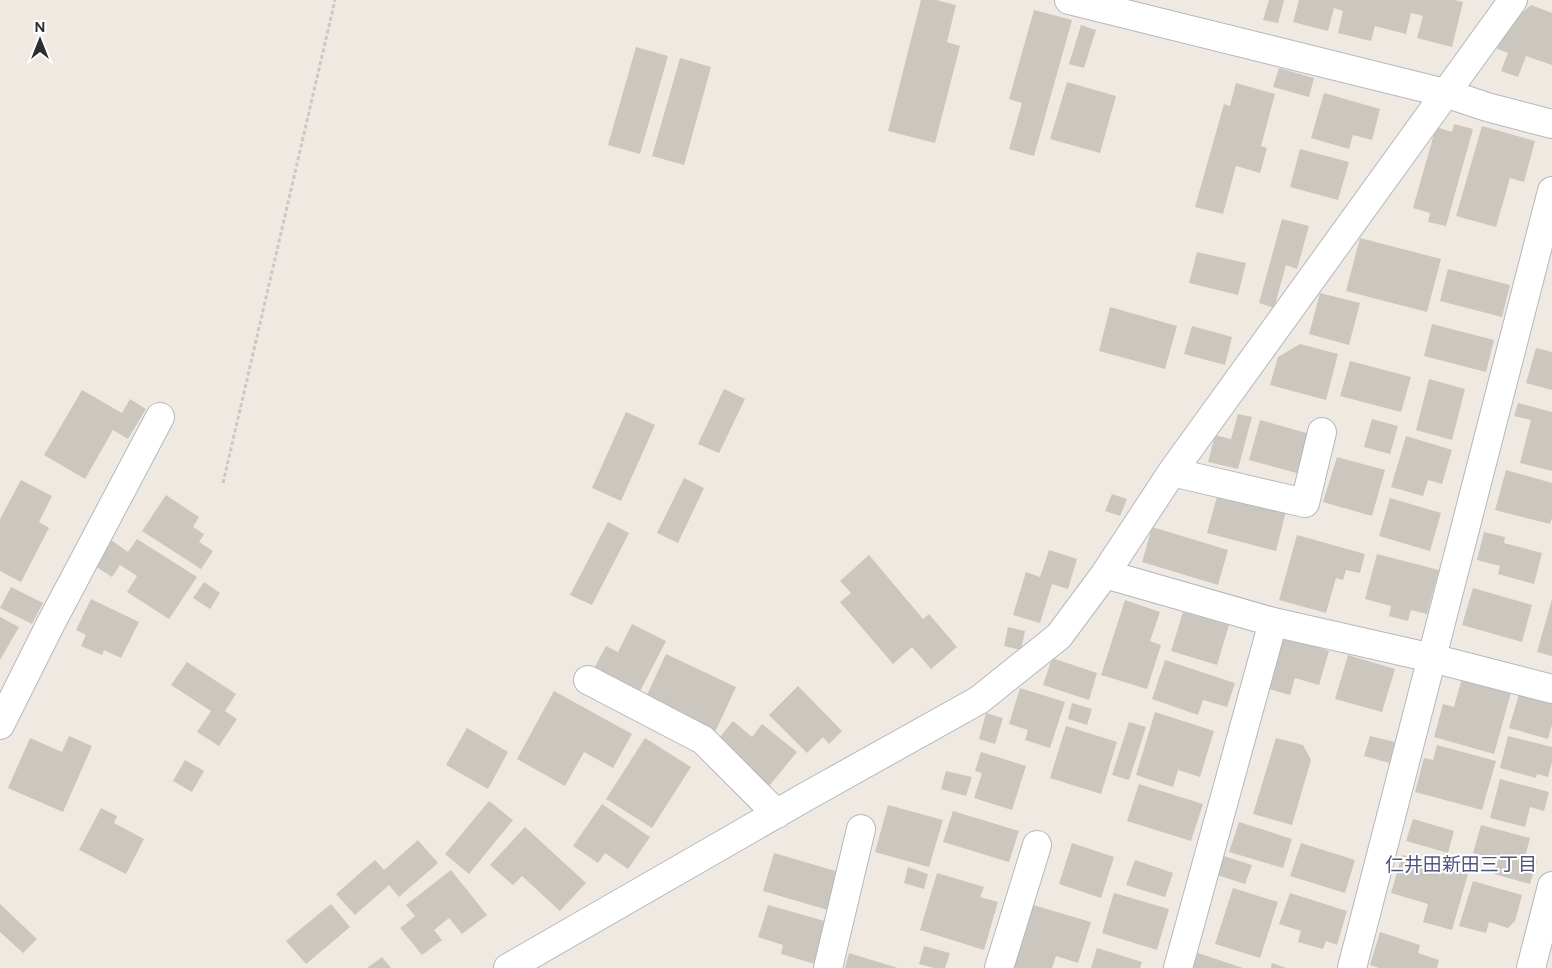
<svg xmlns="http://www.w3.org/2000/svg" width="1552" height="968" font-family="Figtree,'Noto Sans JP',sans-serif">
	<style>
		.building { fill: #cbc7bf }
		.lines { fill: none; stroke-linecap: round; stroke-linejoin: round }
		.minor-casing { stroke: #b4b7c1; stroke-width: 30 }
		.path { stroke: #c9c9c9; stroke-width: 3; stroke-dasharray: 4 2.5; stroke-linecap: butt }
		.minor { stroke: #fff; stroke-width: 28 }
		.labels { text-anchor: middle; stroke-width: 4; stroke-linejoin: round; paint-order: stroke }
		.neighbourhood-label { font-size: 19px; fill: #4d5680; stroke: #fff }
	</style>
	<rect width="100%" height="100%" fill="#efe9e1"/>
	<!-- building -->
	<path class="building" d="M921,0H936L956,5L947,42L960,46L935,143L888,131Z
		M1269,0H1284L1278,23L1263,20Z
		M1299,0H1454L1463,2L1452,47L1417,38L1423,16L1411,13L1406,34L1375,26L1371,41L1338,33L1343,11L1334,8L1328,31L1293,22Z
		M1531,5L1552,13V65L1526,56L1518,77L1501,71L1508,53L1497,49L1505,27Z
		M1034,10L1072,20L1034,156L1009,149L1022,103L1009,99Z
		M1081,25L1096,30L1084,68L1069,64Z
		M636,47L668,56L640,154L608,145Z
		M680,58L711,67L684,165L652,156Z
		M1279,68L1314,78L1309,97L1273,87Z
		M1067,82L1116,96L1100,153L1050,139Z
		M1236,83L1275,94L1261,146L1267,148L1260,173L1236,166L1223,214L1195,207L1224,104L1230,106Z
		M1324,93L1380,109L1372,140L1353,135L1349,149L1311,138Z
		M1454,124L1473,129L1446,226L1428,222L1430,213L1413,208L1436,127L1452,132Z
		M1482,126L1535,141L1524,182L1510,178L1496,227L1456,216Z
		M1300,149L1349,162L1338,200L1290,187Z
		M1282,219L1309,226L1297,269L1286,265L1274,308L1259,303Z
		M1360,238L1441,259L1427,312L1346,291Z
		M1197,252L1246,263L1238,295L1189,283Z
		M1448,269L1510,285L1502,317L1440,301Z
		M1320,293L1360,303L1349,345L1309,334Z
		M1110,307L1177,326L1165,369L1099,351Z
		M1432,324L1494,340L1486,372L1424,356Z
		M1192,326L1232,337L1225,365L1184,354Z
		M1300,344L1338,354L1326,400L1270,385L1278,357Z
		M1536,348L1552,352V390L1526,383Z
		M1350,361L1411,377L1401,412L1340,396Z
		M1429,379L1465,389L1452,440L1416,430Z
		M724,389L745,399L719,453L698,444Z
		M82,390L122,413L130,399L146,409L128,439L113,430L85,479L44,455Z
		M1518,403L1552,412V471L1520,463L1531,420L1514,416Z
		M626,412L655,425L621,501L592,488Z
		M1238,414L1252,417L1238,469L1208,462L1215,435L1231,439Z
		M1372,419L1398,426L1390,454L1364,447Z
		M1260,420L1310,434L1300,474L1249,460Z
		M1406,436L1452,450L1442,484L1428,480L1423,496L1391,487Z
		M1337,457L1385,470L1372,516L1323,502Z
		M1506,470L1552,483V518L1550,524L1495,510Z
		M684,478L704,488L678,543L657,533Z
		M21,480L52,496L39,522L49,528L21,582L0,571V519Z
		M1218,493L1286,511L1276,551L1207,533Z
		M1112,494L1127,499L1120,516L1105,511Z
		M166,495L199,517L193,527L204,534L199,542L213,551L201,569L142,531Z
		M1390,498L1441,513L1430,551L1379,536Z
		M608,522L629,533L592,605L570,595Z
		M1152,527L1228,550L1218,585L1142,562Z
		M1484,532L1505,537L1504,543L1542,553L1534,584L1498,574L1500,566L1477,560Z
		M1297,535L1365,554L1360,573L1346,570L1343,580L1336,578L1326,613L1279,600Z
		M137,539L197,577L169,619L127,592L137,576L120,565L112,577L95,566L111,540L128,552Z
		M1049,550L1077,559L1068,589L1052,584L1040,623L1013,615L1026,572L1040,577Z
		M1377,554L1439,570L1427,614L1411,610L1408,621L1389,616L1391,606L1365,599Z
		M869,555L923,619L929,614L957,647L931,669L912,647L893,664L840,602L851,593L840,581Z
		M204,582L220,593L210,609L193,598Z
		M11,587L43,603L32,624L0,608Z
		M1473,588L1532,605L1522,642L1462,625Z
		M91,599L139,622L121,658L104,650L102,655L81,646L86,635L76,630Z
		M1552,599V656L1537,652Z
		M1125,600L1160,612L1150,641L1161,645L1147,689L1101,675Z
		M1183,612L1229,625L1217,665L1171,651Z
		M0,617L19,627L0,660Z
		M632,624L666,641L638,695L592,672L606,646L618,652Z
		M1008,627L1025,631L1021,650L1004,646Z
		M1282,636L1329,651L1319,685L1295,678L1290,695L1266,688Z
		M666,654L736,687L715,732L645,699Z
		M1348,655L1395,669L1382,712L1335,699Z
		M1052,658L1097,673L1089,700L1043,685Z
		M1165,660L1235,683L1227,707L1203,700L1198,715L1152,699Z
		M187,662L236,694L225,711L237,719L219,746L197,732L211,711L171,685Z
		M1462,678L1511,693L1494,754L1434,737L1443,704L1454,707Z
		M798,686L842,731L829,744L823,737L807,753L769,715Z
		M1020,688L1065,702L1050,748L1025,740L1028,730L1009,724Z
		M554,691L632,734L613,768L584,752L565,786L517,759Z
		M1519,694L1552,703V725L1548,739L1509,728Z
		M1072,703L1092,709L1087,725L1068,719Z
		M1155,712L1214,731L1200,777L1178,770L1173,787L1136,775Z
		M986,713L1003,718L995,744L979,739Z
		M733,721L752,737L762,724L797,752L769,786L716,742Z
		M1129,722L1146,727L1129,780L1112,775Z
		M1066,726L1117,742L1101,794L1050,778Z
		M467,728L508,752L488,789L446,765Z
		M69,736L92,746L63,812L8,788L30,738L62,752Z
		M1370,736L1399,743L1393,764L1364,756Z
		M1508,736L1552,747V762L1548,777L1537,774L1536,778L1500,768Z
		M645,738L691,767L652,828L606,799Z
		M1276,738L1303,745L1311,760L1292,825L1253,814Z
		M1437,745L1496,761L1482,810L1415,792L1424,758L1433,760Z
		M981,752L1026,766L1012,810L974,798L982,773L975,771Z
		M185,760L204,771L192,792L173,781Z
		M946,771L972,777L966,796L941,789Z
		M1500,779L1549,792L1544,811L1530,807L1525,827L1490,818Z
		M1139,784L1203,804L1191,841L1127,821Z
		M489,801L513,820L469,874L445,854Z
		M602,804L650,837L628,869L605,853L598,863L573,846Z
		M888,805L943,820L929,867L875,852Z
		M101,808L117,816L114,823L144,839L126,874L79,850Z
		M953,811L1019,831L1009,862L943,842Z
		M1413,819L1454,831L1448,853L1406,841Z
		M1239,822L1292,839L1283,868L1229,852Z
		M1481,825L1530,838L1525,857L1537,861L1530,884L1494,874L1498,860L1473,853Z
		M525,827L586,883L560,911L522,876L513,885L490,865Z
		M418,840L438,863L399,897L389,885L355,915L336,894L375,860L384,870Z
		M1072,843L1114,857L1101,898L1059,884Z
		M1301,843L1355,860L1345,893L1290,876Z
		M774,853L839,872L828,910L763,891Z
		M1402,855L1468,874L1452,930L1423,922L1428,904L1391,893Z
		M1224,856L1252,865L1245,884L1217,875Z
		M1135,860L1173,873L1165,897L1126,885Z
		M908,867L928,874L924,889L904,883Z
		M451,870L487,915L462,934L449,918L434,930L442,940L422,955L400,928L415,916L406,905Z
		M937,873L984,887L980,897L998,902L984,950L920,930Z
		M1473,881L1522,895L1515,921L1508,928L1489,922L1486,933L1459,926Z
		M1233,888L1278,902L1260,958L1215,944Z
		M1114,893L1169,909L1157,950L1102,933Z
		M1290,893L1347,911L1337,945L1326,941L1323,949L1298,942L1301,931L1279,924Z
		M0,904L37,939L23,953L0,932Z
		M331,904L350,927L306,964L286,941Z
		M768,905L828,922L815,964L781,954L783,945L758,937Z
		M1033,905L1091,922L1078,963L1056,956L1052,968H1013Z
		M1380,932L1420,945L1418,953L1439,960L1437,968H1379L1370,965Z
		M924,946L950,953L945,968H934L919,964Z
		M1097,948L1142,962L1140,968H1091Z
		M849,953L898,968H845Z
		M1198,953L1243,968H1193Z
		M382,957L391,968H367Z
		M1272,963L1286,968H1271Z"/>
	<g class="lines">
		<defs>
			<path id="minor" d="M1069,0L1445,93L1487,107L1552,124
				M1172,472L1305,503L1322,432
				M1105,574L1273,622L1432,658L1552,689
				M588,680L703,740L777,814
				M0,725L50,625L160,417
				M508,968L807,796L979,700L1059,636L1105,574L1172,472L1513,0
				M828,968L861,829
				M999,968L1037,845
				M1178,968L1273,622
				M1352,968L1552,191
				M1531,968L1552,886"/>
		</defs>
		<!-- minor casing -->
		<use href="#minor" class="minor-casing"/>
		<!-- path -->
		<path class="path" d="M223,483L335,0"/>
		<!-- minor -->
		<use href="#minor" class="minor"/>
	</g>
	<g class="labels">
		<!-- neighbourhood labels -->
		<g class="neighbourhood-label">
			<text x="1461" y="871">仁井田新田三丁目</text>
		</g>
	</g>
	<!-- north arrow -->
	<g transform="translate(40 40)" stroke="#ffffff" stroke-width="4" paint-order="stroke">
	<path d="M0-4L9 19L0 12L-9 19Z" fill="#2e2e2e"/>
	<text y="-8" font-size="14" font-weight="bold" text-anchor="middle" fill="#2e2e2e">N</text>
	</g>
</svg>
